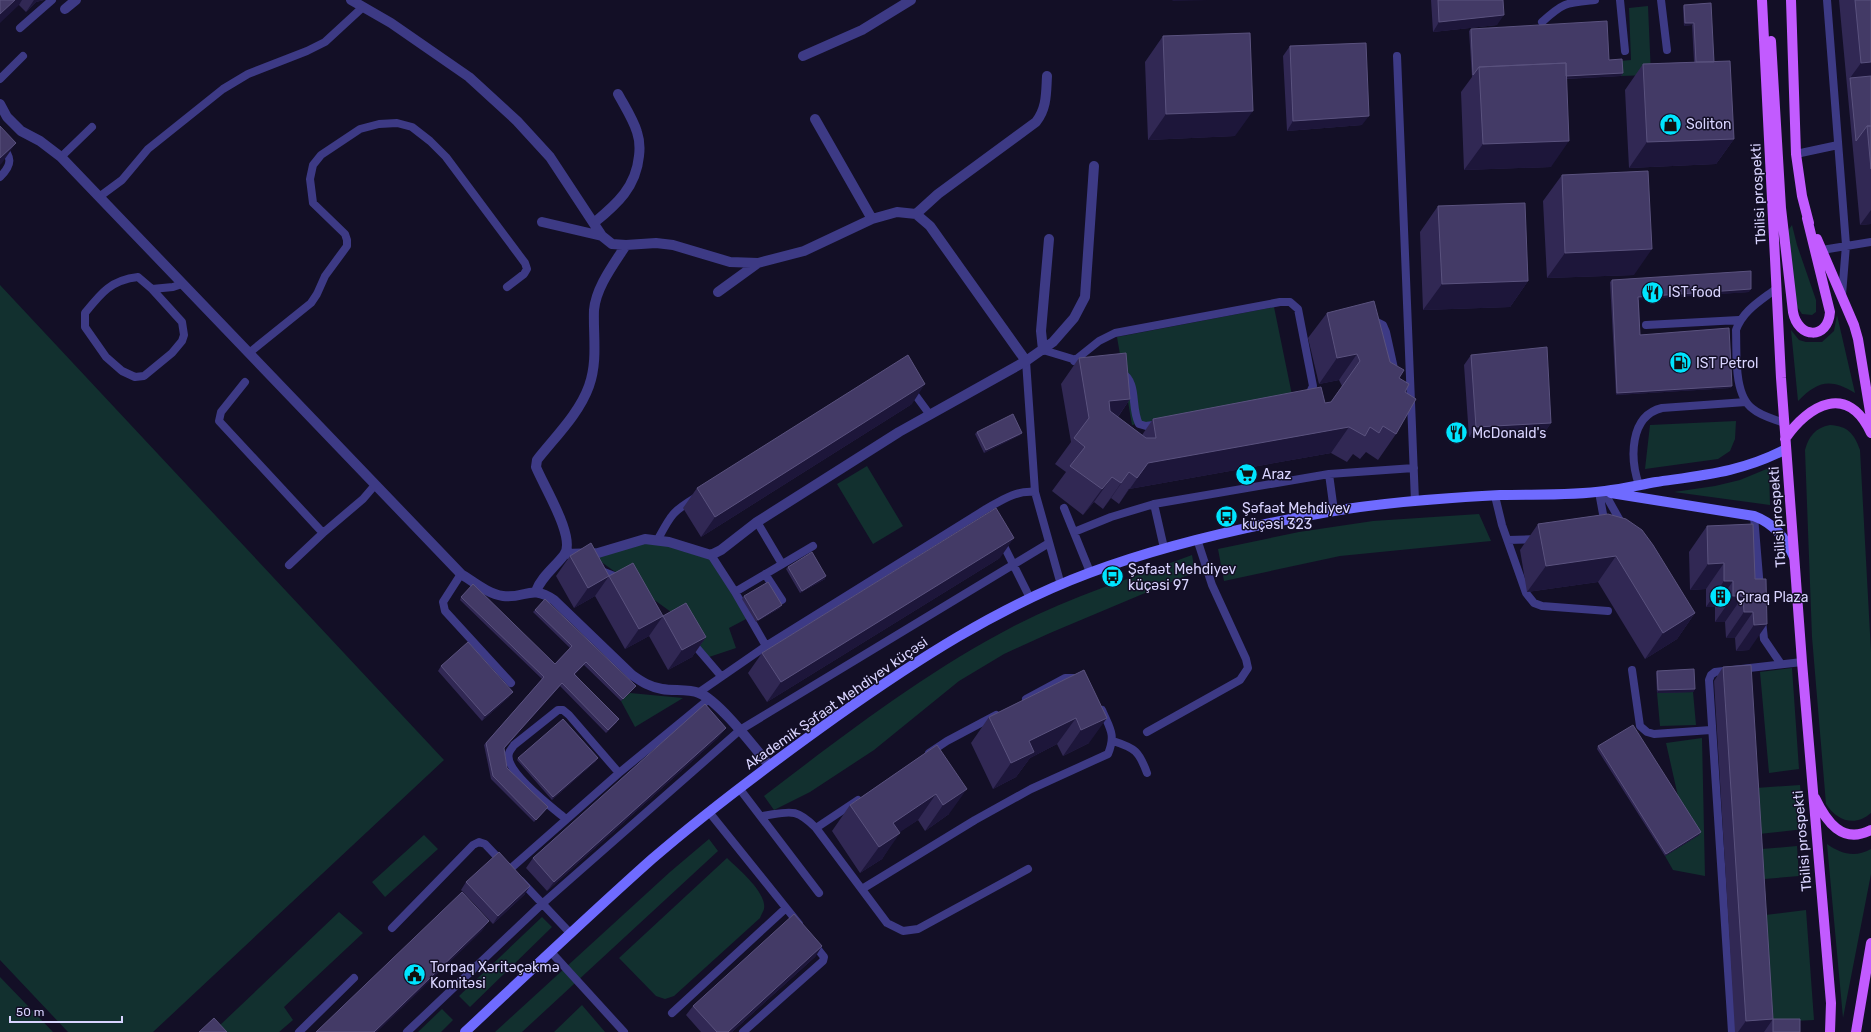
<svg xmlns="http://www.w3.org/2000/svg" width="1871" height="1032" font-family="Rubik,sans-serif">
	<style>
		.green { fill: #12302f }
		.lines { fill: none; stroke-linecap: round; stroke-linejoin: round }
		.service { stroke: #3d3a85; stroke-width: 8 }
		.minor { stroke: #3d3a85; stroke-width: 10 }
		.secondary { stroke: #6f6bff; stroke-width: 10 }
		.primary { stroke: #c25bff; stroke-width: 10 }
		.wall { fill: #312854 }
		.shaded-wall { fill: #1d163a }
		.building { fill: #433a66; stroke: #5a527e }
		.labels { text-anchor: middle; stroke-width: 3; stroke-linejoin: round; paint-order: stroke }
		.poi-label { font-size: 14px; fill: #d9d4ff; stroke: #130f26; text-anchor: start }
		.street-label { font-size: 14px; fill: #d9d4ff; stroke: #130f26 }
	</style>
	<rect width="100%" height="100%" fill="#130f26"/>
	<!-- green -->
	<path class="green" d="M1648,6L1651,75L1621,76L1620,61L1631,60L1629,8Z
		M1792,225L1797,245L1816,300V312L1812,315L1802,314L1796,305L1787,232Z
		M0,285L444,760L153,1032H68L0,960Z
		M1274,307L1292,395L1132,425L1117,337Z
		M1837,315L1855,393C1830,378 1818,381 1798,401L1791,330L1799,340L1806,342H1822L1834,331Z
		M1736,421L1735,439L1730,451L1718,459L1645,469L1650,425Z
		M1830,425C1847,426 1854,433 1860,450L1871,652V813C1855,827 1837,821 1826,804L1812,637L1805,450C1809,436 1815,428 1830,425Z
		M867,466L903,526L873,544L837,484Z
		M1769,468L1770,505L1674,492L1715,486L1740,480Z
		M1479,514L1491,541L1340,556L1224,581L1218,549L1299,532L1373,521Z
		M651,536L720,562L748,618L729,628L736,648L703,659L685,622L593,556Z
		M1192,555L1195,572L1050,633L1004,654L959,681L874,750L810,792L774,810L764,796C844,735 924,673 1014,626C1070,597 1132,578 1192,555Z
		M1792,668L1799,769L1769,773L1760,672Z
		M1693,692L1696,725L1660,726L1657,693Z
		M630,693L683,698L635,727L621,701Z
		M1702,738L1705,876L1673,870L1665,856L1699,835L1680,805L1666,743Z
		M1800,785L1804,829L1759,834L1756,788Z
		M424,835L438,849L385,897L372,882Z
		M709,839L718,851L522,1032H495L670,872Z
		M1827,844C1841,854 1855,858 1871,849V874L1843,1018Z
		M1797,846L1799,876L1764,879L1762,849Z
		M727,858C738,869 767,892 764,909C763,912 761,915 760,918L674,996L665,999L656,996L619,958Z
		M1806,910L1814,1020L1773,1022L1765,915Z
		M339,912L363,933L284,1007L293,1020L279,1032H222L218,1027Z
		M542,917L552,927L470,1007L459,996Z
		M0,977L53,1032H0Z
		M582,1005L605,1032H554Z
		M442,1009L453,1020L441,1032H418Z"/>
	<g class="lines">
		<!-- service -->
		<path class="service" d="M1620,0L1625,51
			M1661,0L1667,50
			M1827,0L1846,245L1842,295
			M1542,22C1564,2 1566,3 1595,0
			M20,28L52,0
			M1397,56L1415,501
			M0,79L23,56
			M0,144C12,157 13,164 0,177
			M1796,154L1838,145
			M61,157L92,127
			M99,197L122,180L148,149L223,89L248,74L307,51L325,42L363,7
			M1822,250L1871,242
			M1777,288C1762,300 1743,310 1736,330C1737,352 1733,395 1753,409C1761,416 1774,419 1784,423
			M152,289L182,322L184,335L182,341L172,353L144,376L135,377L122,371L106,357L85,327V313C101,293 111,280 138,277L152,289L173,287L182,284
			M1371,322L1375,321L1383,325L1386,332L1395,373
			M1646,325L1739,320
			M1043,350L1086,363
			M249,353L311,303L317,294L325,276L347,246V240L345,234L313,203L310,179L313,165L321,155L360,129L379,124L397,123L412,127L430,141L446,157L525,263L527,269L524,274L507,287
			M1026,361L1035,492L1061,585
			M1074,361L1099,341L1115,333L1280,302H1290L1298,309L1313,386L1308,397
			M1121,372C1139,383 1130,406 1139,424L1146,426L1159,424
			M245,382L221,412L219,421L323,533L363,499L375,485
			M911,389L930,415
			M1329,474L1334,511
			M1639,485C1630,459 1629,416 1662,408L1746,402
			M1599,492L1605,525
			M1604,492L1623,526
			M1495,496L1502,525L1526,593L1534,603L1542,606L1608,611
			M1154,504L1164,548
			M1064,508L1090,572
			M1754,516L1760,589
			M757,522L782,564
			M1074,532L1111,517L1154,504L1329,474L1414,468
			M658,539C671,515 672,512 695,498
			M1001,540L1030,598
			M1508,540L1537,539
			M711,555L735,592L766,646
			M289,565L323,533
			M604,572L622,579
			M461,574L443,602L445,611L511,683
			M765,574L782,600
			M735,592L813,546
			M1762,621L1764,639L1781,664
			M691,641L721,676
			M1632,670L1640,726L1647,732L1654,734L1711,730
			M698,693L766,646L986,509C1002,500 1016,490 1035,492
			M1026,699L1065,678H1078
			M1147,732L1240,680L1248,668L1246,659L1212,585L1197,539
			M1113,741C1135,748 1139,751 1147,773
			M929,753L947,741L996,715
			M739,788L819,893
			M709,812L799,924
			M762,816C790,812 795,807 816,828L887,923L903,931L918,929L1028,869
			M566,819C553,808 503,771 509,753C510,750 513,747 514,745L558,710H563L569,715L619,773
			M816,828L858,800
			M509,870L619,773L709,699
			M521,881L571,934
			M862,889L975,820L1031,789L1108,754C1116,734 1110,729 1102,710
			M392,928L473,845L479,842L485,844L503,863
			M551,952L624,1032
			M672,1013L786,908
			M299,1032L354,978
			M407,1032L542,904L740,730L1049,543
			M743,1032L823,961L824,957L813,943
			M1732,1032L1709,680L1711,675L1715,672L1802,662"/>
		<!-- minor -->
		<path class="minor" d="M351,0L391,23L469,77L517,121L550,157L602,236L612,244L626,245L656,243L673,245L730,262L758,263L804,251L872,219L897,212L916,214L938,194L1036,122C1047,108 1046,93 1047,76
			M65,9L76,0
			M803,56L862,30L911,0
			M0,104L7,117L21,131L40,141L61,157L461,574C474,582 488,594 503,596C525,599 531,584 554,600L632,675C642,682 650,687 662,689C674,691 688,689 699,693C719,701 754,747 769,765
			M815,119L872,219
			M916,214L930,226L1026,361
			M542,222L602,236
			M595,222C617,204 636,187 639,156C640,148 640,141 637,132C633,119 625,107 618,94
			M718,292L758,263
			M1043,350L1041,331L1049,239
			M565,554L598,553L645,539L669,542L711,555L721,550L757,522L899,432L1026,361L1053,342L1074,318L1085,297L1094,166
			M536,591C542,576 554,568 564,555C577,539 543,485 536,467L537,460C555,437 579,414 589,386C598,361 593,335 594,310C596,287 614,264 626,245"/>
		<!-- secondary -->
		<path class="secondary" d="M1611,493L1754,516C1775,524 1785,538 1794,557
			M465,1032C527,974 589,915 652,859C711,808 773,762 836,717C915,661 998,607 1089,573C1166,544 1248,526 1328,512C1384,502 1443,498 1500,495C1534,494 1570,496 1605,491C1622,489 1639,485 1656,482C1704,475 1742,472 1786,449"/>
		<!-- primary -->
		<path class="primary" d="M1762,0L1781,378L1802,662L1831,1003L1830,1032
			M1791,0L1796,154L1802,196L1809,223
			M1771,41L1781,208L1793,312C1798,339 1828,340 1830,312L1807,218
			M1817,239L1854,325L1858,339L1871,418
			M1785,439C1809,404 1848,383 1871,433
			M1815,798C1826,821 1842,845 1871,830
			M1856,1032L1871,943"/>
	</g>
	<!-- wall -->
	<path class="wall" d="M0,0H44L36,2L26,12L19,5Z
		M1431,0H1503L1497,25L1433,32Z
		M1839,0H1871V224L1860,225Z
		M1684,5L1714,61L1734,139L1716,164L1629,168L1625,90L1643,64L1694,62L1692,25L1684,26L1683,7Z
		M1471,29L1609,60L1623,73L1621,76L1566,79L1551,167L1464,170L1461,92L1472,77L1469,31Z
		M1163,36L1235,136L1148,140L1145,62Z
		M1290,46L1362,125L1287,131L1283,56Z
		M1562,175L1634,275L1547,278L1543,201Z
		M1438,206L1528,281L1510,307L1423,310L1420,232Z
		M1612,280L1749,292L1639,299L1640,335L1732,386L1730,388L1616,395L1610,282Z
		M1327,313L1390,362L1399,378L1405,392L1396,434L1378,460L1366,452L1360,459L1353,454L1347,462L1331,453L1129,489L1119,504L1111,498L1103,509L1094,502L1083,515L1052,491L1066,472L1055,464L1071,442L1061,384L1079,358L1130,399L1118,417L1142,435L1153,419L1325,403L1331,402L1342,386L1339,380L1319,384L1308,338Z
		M1471,355L1551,423L1544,433L1469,437L1464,365Z
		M912,404L701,537L683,508L697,488Z
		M977,432L1020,435L984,453L975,434Z
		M1608,514L1695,613L1677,639L1645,659L1598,582L1527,592L1520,550L1538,524Z
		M1707,526L1755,579H1766L1749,650L1736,651L1735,638H1726L1725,622H1715V607H1706V589L1690,590L1689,552Z
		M570,556L609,576L663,616L649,636L625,649L595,596L574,608L556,576Z
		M1000,558L767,702L748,673L762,653Z
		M788,567L825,579L800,593L786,569Z
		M744,596L780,608L756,622L742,599Z
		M461,597L555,664L570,648L533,612L535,610L634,688L621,701L584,665L575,674L617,722L606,733L560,686L504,748L507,768L548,807L534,822L491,779L484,745L542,679L460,600Z
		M663,616L706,637L692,657L668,670L649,636Z
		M441,666L509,697L482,721L438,671Z
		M1723,667L1773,1019L1800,1032H1735L1714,681Z
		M1084,670L1089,743L1063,756L1057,744L1030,758L1016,777L993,789L971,743L989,717Z
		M1657,671L1695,689L1693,692L1657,693L1656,673Z
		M719,737L547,891L526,868L533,858Z
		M937,745L949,814L925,831L918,820L899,832L882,859L860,873L832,831L850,805Z
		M1598,746L1701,832L1699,835L1665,856L1597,749Z
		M518,758L596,761L552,800L517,760Z
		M466,882L525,894L493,924L461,890Z
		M816,956L732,1032H701L686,1015L693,1006Z"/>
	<!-- shaded-wall -->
	<path class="shaded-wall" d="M15,0H22L19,5L0,23V14Z
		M34,0H44L36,2L26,12Z
		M1173,0H1208L1172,1Z
		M1504,15L1497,25L1433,32L1439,22Z
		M1685,23H1694L1692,25L1684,26Z
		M1871,62V81L1850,78L1861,63Z
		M1623,73L1621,76L1480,83V81Z
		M1253,111L1235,136L1148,140L1166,114Z
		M1369,116L1362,125L1287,131L1293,121Z
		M1734,139L1716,164L1629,168L1647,142Z
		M1569,141L1551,167L1464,170L1483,144Z
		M16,143L2,163L0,165V158Z
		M1871,210V224L1860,225Z
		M1652,249L1634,275L1547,278L1565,253Z
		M1528,281L1510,307L1423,310L1442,284Z
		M1751,289L1749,292L1637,300L1638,297Z
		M1357,354L1339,380L1319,384L1337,358Z
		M925,384L912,404L701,537L715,517Z
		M1732,386L1730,388L1616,395L1617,393Z
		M1130,399L1112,425L1109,401Z
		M1551,423L1544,433L1469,437L1476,427Z
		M1349,427L1331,453L1129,489L1119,504L1148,463Z
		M1022,433L1020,435L984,453L986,450Z
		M1129,472L1111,498L1103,509L1121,483Z
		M1112,477L1094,502L1083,515L1102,489Z
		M1014,538L1000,558L767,702L781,682Z
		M1616,556L1598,582L1527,592L1546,566Z
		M1724,563L1706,589L1690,590L1708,564Z
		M609,576L595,596L574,608L588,588Z
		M826,576L825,579L800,593L802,591Z
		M1724,581H1733L1715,607H1706Z
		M1733,596H1743L1725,622H1715Z
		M782,605L780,608L756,622L758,620Z
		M1744,612H1753L1735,638H1726Z
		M1695,613L1677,639L1645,659L1663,633Z
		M663,616L649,636L625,649L639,629Z
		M1767,624L1749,650L1736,651L1754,625Z
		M706,637L692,657L668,670L682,650Z
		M562,683L560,686L503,750L504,748Z
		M1695,689L1693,692L1657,693L1658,690Z
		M513,692L509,697L482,721L485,716Z
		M1076,718L1057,744L1030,758L1016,777L993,789L1011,763L1029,741Z
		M1107,718L1089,743L1063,756L1081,730Z
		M726,728L719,737L547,891L554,882Z
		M598,758L596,761L552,800L553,797Z
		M967,789L949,814L925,831L943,805Z
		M936,794L918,820L878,847L893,823Z
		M1701,832L1699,835L1665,856L1666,854Z
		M900,833L882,859L860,873L879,847Z
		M530,886L525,894L493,924L498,916Z
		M489,921L482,931L377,1032H374Z
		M822,946L816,956L732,1032H728Z
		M1773,1019L1764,1032H1738L1746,1021Z"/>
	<!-- building -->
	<path class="building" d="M0,0H15L0,14Z
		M1438,0H1503L1504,15L1439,22Z
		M1855,0H1871V62L1861,63Z
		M1711,3L1714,62H1696L1694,23H1685L1684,5Z
		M1607,21L1609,60L1622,59L1623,73L1566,76V63L1479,67L1473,75L1471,29Z
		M1250,33L1253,111L1166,114L1163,36Z
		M1366,43L1369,116L1293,121L1290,46Z
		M1730,61L1734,139L1647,142L1643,64Z
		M1566,63L1569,141L1483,144L1479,67Z
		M1871,76V126H1867L1856,141L1850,78Z
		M0,126L16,143L0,158Z
		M1867,126H1871V169Z
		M1648,171L1652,249L1565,253L1562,175Z
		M1525,203L1528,281L1442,284L1438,206Z
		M1751,271V289L1638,297L1640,335L1729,328L1732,386L1617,393L1612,280Z
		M1374,301L1390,362L1404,370L1399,378L1409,384L1405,392L1416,399L1396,434L1383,426L1379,433L1370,427L1365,436L1349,427L1148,463L1137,478L1129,472L1121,483L1112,477L1102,489L1070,466L1085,447L1074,438L1089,418L1079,358L1126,353L1130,399L1109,401L1110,411L1146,438H1156L1153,419L1321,387L1325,403L1331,402L1360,361L1357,354L1337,358L1327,313Z
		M1547,347L1551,423L1476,427L1471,355Z
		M908,355L925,384L715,517L697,488Z
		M1013,414L1022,433L986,450L977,432Z
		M996,508L1014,538L781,682L762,653Z
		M1608,514L1626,519L1642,530L1653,545L1695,613L1663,633L1616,556L1546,566L1538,524Z
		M1753,524L1755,579H1766L1767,624L1754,625L1753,612H1744L1743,596H1733V581H1724V563L1708,564L1707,526Z
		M591,543L609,576L633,563L663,616L639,629L609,576L588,588L570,556Z
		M812,552L826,576L802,591L788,567Z
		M768,582L782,605L758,620L744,596Z
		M473,584L555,664L572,646L535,610L545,599L636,686L623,699L586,662L574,674L619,719L608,730L562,683L504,748L507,768L548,807L536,820L493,776L486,743L544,677L461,597Z
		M686,603L706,637L682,650L663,616Z
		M468,642L513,692L485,716L441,666Z
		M1751,665L1773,1019L1746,1021L1723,667Z
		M1694,669L1695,689L1658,690L1657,671Z
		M1084,670L1107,718L1081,730L1076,718L1029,741L1034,752L1011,763L989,717Z
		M705,704L726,728L554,882L533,858Z
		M563,719L598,758L553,797L518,758Z
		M1633,725L1701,832L1666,854L1598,746Z
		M937,745L967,789L943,805L936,794L893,823L900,833L879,847L850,805Z
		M499,852L530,886L498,916L466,882Z
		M462,892L489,921L374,1032H316Z
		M794,914L822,946L728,1032H717L693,1006Z
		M214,1018L227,1032H199Z
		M1773,1019H1800V1032H1773Z"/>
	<!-- icons -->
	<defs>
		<symbol id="shop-disc" viewBox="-11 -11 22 22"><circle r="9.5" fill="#00e5ff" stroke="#130f26"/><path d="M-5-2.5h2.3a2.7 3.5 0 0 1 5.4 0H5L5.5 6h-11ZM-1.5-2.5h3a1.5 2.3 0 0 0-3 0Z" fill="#111"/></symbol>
		<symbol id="restaurant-disc" viewBox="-11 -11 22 22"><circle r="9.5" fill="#00e5ff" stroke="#130f26"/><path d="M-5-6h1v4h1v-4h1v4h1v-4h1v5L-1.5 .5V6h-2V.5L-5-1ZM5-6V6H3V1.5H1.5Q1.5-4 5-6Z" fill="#111"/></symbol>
		<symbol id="fuel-disc" viewBox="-11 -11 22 22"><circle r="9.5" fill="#00e5ff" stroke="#130f26"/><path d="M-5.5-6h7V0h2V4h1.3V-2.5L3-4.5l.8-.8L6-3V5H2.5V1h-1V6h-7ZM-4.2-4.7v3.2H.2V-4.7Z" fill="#111"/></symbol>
		<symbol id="supermarket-disc" viewBox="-11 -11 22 22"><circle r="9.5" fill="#00e5ff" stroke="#130f26"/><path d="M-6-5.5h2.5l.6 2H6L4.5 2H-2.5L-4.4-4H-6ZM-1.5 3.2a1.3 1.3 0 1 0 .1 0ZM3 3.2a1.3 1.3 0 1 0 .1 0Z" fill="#111"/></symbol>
		<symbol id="bus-disc" viewBox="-11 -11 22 22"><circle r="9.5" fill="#00e5ff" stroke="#130f26"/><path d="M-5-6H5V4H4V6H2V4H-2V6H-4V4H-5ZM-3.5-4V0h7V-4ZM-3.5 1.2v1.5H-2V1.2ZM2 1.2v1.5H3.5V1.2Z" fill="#111"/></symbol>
		<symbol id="building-disc" viewBox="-11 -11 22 22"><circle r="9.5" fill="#00e5ff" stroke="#130f26"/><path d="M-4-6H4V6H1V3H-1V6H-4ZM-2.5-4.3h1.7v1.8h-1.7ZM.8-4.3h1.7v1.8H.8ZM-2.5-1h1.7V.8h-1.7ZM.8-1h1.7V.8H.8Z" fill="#111"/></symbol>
		<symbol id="civic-disc" viewBox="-11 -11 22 22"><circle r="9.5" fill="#00e5ff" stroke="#130f26"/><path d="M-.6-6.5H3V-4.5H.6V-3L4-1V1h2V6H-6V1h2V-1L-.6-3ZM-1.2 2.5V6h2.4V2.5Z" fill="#111"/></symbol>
	</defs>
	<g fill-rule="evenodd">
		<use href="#shop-disc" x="1658" y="112" width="25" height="25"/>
		<use href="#restaurant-disc" x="1640" y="280" width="25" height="25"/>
		<use href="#fuel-disc" x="1668" y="350" width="25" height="25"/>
		<use href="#restaurant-disc" x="1444" y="420" width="25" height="25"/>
		<use href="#supermarket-disc" x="1234" y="462" width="25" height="25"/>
		<use href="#bus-disc" x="1214" y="504" width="25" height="25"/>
		<use href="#bus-disc" x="1100" y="564" width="25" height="25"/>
		<use href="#building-disc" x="1708" y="584" width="25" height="25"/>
		<use href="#civic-disc" x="402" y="962" width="25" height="25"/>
	</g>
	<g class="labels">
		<!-- poi labels -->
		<g class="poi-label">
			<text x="1686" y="129">Soliton</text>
			<text x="1668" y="297">IST food</text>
			<text x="1696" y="368">IST Petrol</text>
			<text x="1472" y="438">McDonald's</text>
			<text x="1262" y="479">Araz</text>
			<text x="1242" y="513">Şəfaət Mehdiyev<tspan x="1242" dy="16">küçəsi 323</tspan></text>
			<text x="1128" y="574">Şəfaət Mehdiyev<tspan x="1128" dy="16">küçəsi 97</tspan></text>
			<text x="1736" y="602">Çıraq Plaza</text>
			<text x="430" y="972">Torpaq Xəritəçəkmə<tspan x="430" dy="16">Komitəsi</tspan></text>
		</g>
		<!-- street labels -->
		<g class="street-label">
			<text transform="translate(1758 194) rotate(-93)" y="5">Tbilisi prospekti</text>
			<text transform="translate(1777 517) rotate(-94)" y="5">Tbilisi prospekti</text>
			<text transform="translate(836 703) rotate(-35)" y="5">Akademik Şəfaət Mehdiyev küçəsi</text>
			<text transform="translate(1802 841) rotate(-95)" y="5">Tbilisi prospekti</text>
		</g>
	</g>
	<!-- scale -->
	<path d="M10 1016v6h112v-6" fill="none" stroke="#d9d4ff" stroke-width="2"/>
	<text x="16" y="1016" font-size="12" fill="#d9d4ff" stroke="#130f26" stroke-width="3" paint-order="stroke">50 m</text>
</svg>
